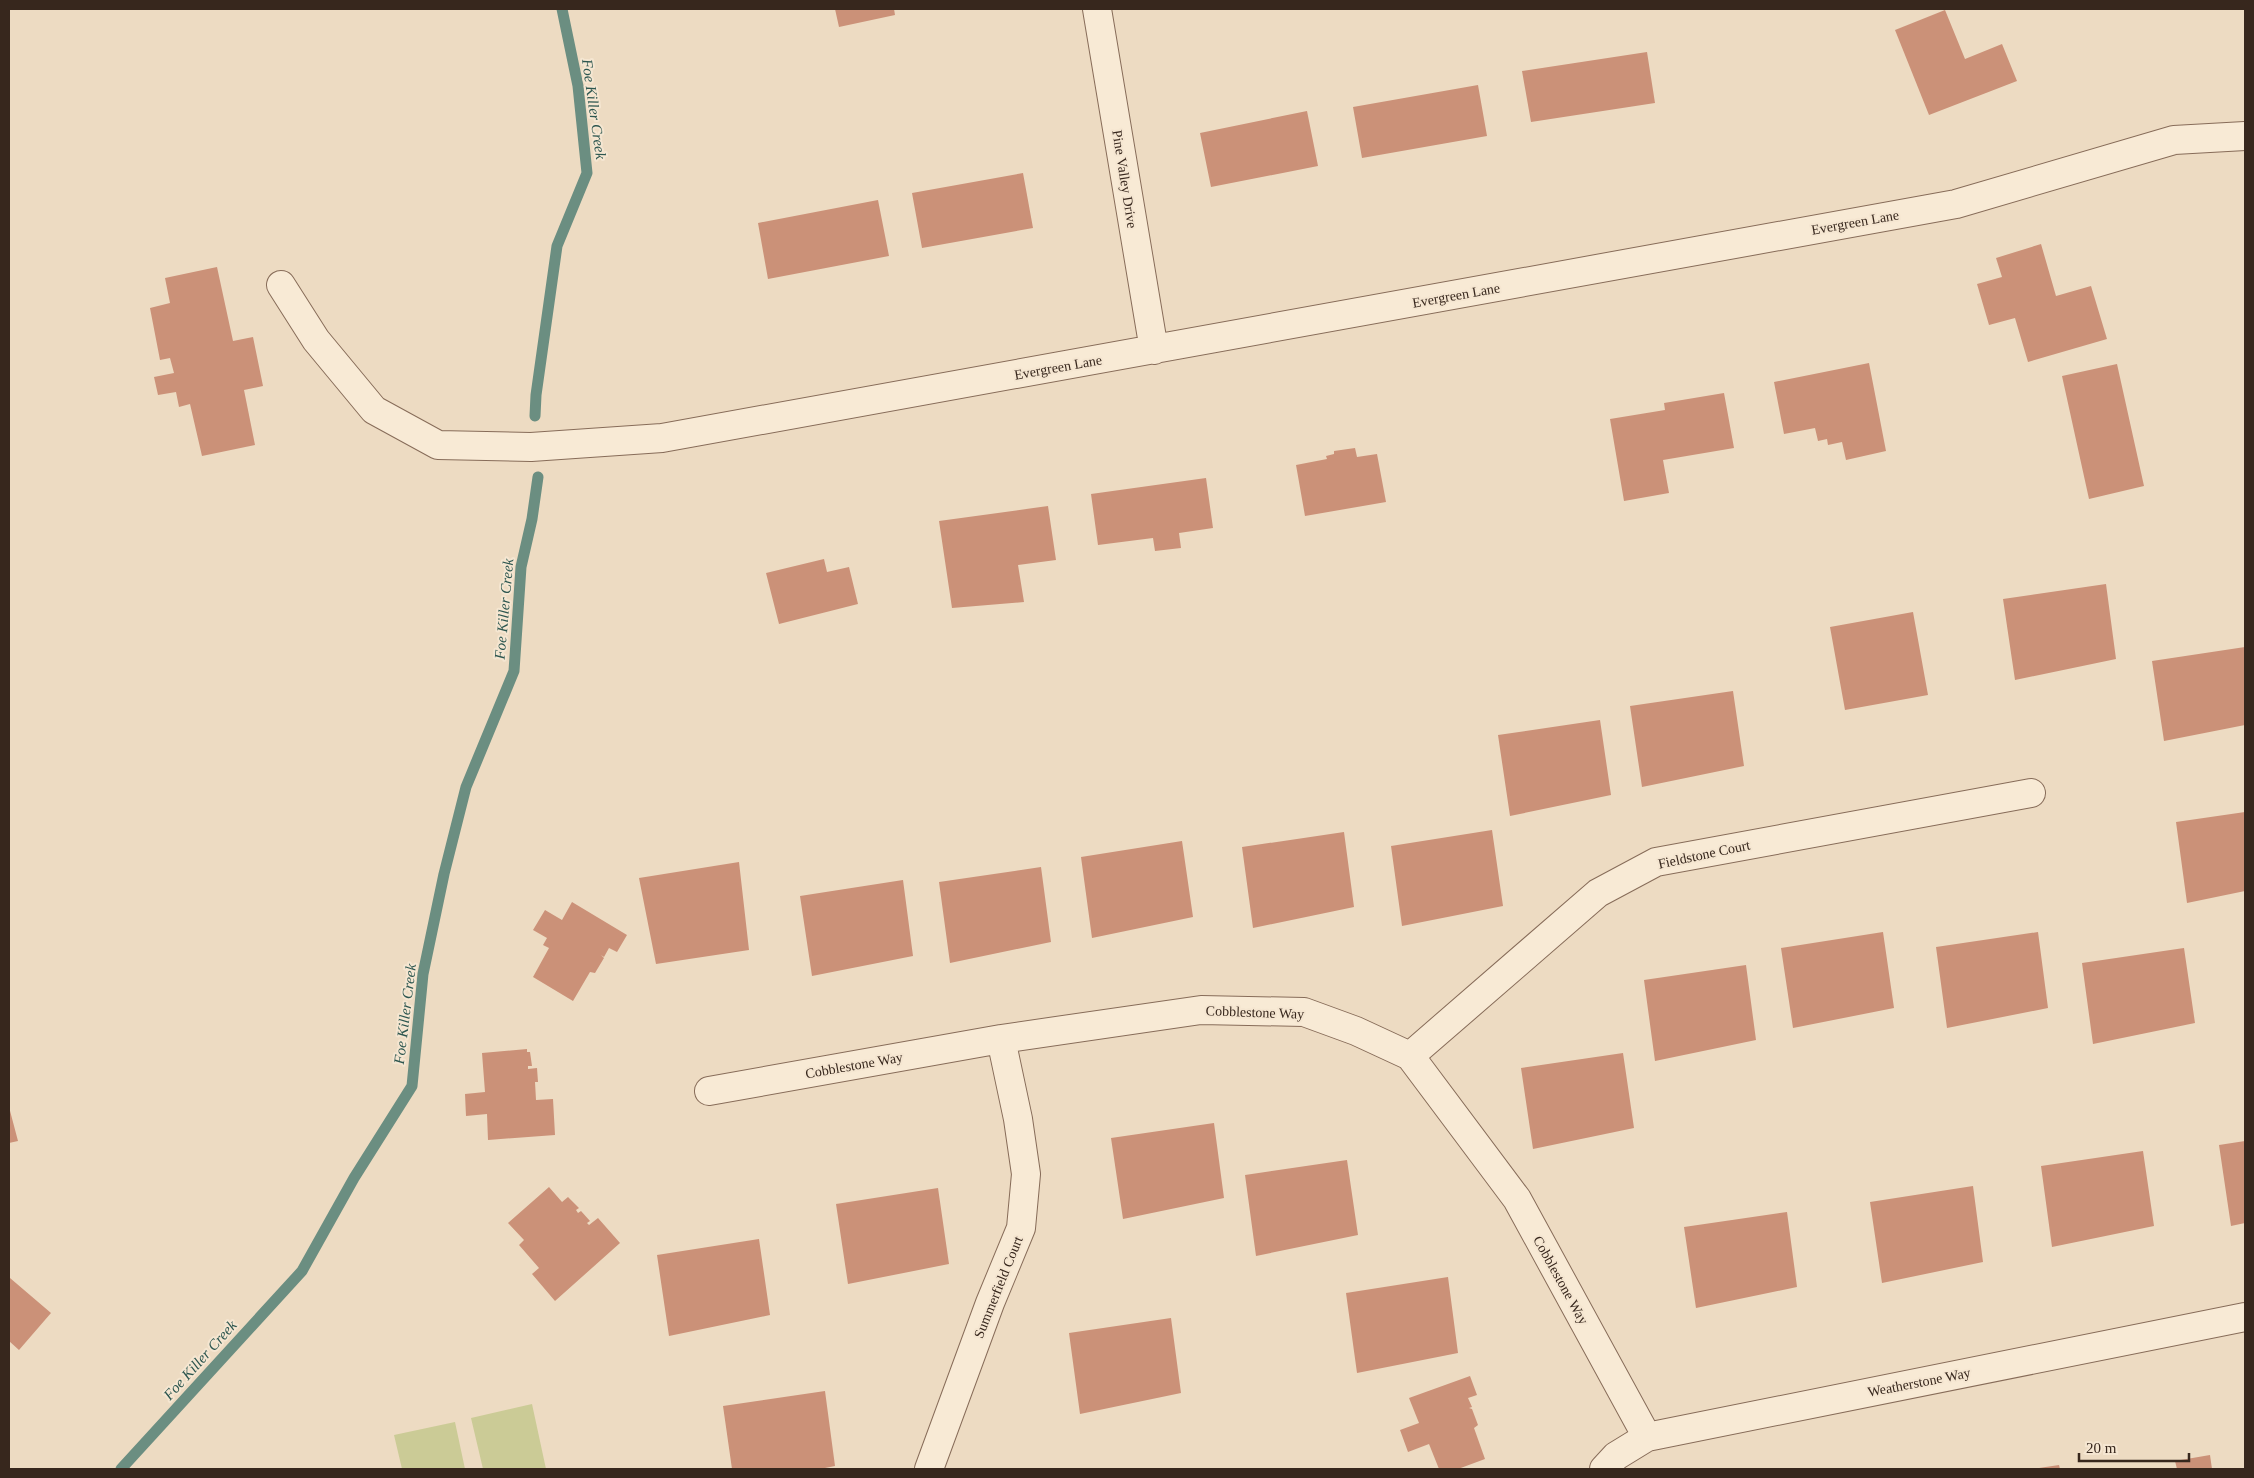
<svg xmlns="http://www.w3.org/2000/svg" width="2254" height="1478" font-family="'Times New Roman',serif">
	<style>
		.green { fill: #cbcb96 }
		.lines { fill: none; stroke-linecap: round; stroke-linejoin: round }
		.stream { stroke: #6b8e81; stroke-width: 11 }
		.building { fill: #cb9178 }
		.minor-casing { stroke: #876c59; stroke-width: 30 }
		.minor { stroke: #f8ead5; stroke-width: 28 }
		.labels { text-anchor: middle; stroke-width: 4; stroke-linejoin: round; paint-order: stroke }
		.street-label { font-size: 14px; fill: #37271d; stroke: #f5e6d1 }
		.water-label { font-size: 15px; font-style: italic; fill: #2d564f; stroke: #f5e6d1 }
	</style>
	<rect width="100%" height="100%" fill="#eddbc2"/>
	<!-- green -->
	<path class="green" d="M532,1404L546,1469H483L471,1418Z
		M455,1422L465,1469H402L394,1435Z"/>
	<g class="lines">
		<!-- stream -->
		<path class="stream" d="M535,416L536,395L557,246L587,173L578,86L562,9
			M121,1469L302,1271L354,1178L412,1086L423,974L444,874L466,787L514,671L521,567L532,519L538,477"/>
	</g>
	<!-- building -->
	<path class="building" d="M835,9H894L895,15L839,27Z
		M1945,10L1965,59L2002,44L2017,81L1929,115L1895,30Z
		M1647,52L1655,103L1531,122L1522,71Z
		M1478,85L1487,136L1362,158L1353,107Z
		M1307,111L1318,166L1211,187L1200,133Z
		M1023,173L1033,228L922,248L912,193Z
		M878,200L889,256L768,279L758,223Z
		M2041,244L2056,296L2091,286L2107,339L2028,362L2015,318L1989,325L1977,284L2002,277L1996,258Z
		M217,267L233,341L253,337L263,386L244,390L255,445L202,456L190,404L179,407L176,392L158,395L154,377L174,373L170,358L160,360L150,308L170,303L165,278Z
		M1869,363L1886,451L1846,460L1842,442L1828,445L1827,439L1818,441L1815,428L1784,434L1774,382Z
		M2117,364L2144,486L2089,499L2062,376Z
		M1724,393L1734,448L1663,460L1669,493L1624,501L1610,419L1665,410L1664,403Z
		M1355,448L1357,457L1377,454L1386,502L1305,516L1296,465L1327,459L1326,456L1334,454V451Z
		M1206,478L1213,528L1179,533L1181,548L1155,551L1153,538L1098,545L1091,494Z
		M1048,506L1056,560L1018,565L1024,602L952,608L939,521Z
		M824,559L827,572L849,567L858,604L779,624L766,573Z
		M2106,584L2116,659L2015,680L2003,599Z
		M1913,612L1928,695L1845,710L1830,627Z
		M2245,647V725L2164,741L2152,661Z
		M1733,691L1744,766L1642,787L1630,706Z
		M1600,720L1611,795L1510,816L1498,735Z
		M2245,812V891L2187,903L2176,822Z
		M1492,830L1503,906L1402,926L1391,846Z
		M1344,832L1354,907L1253,928L1242,847Z
		M1182,841L1193,917L1092,938L1081,857Z
		M739,862L749,950L656,964L639,878Z
		M1041,867L1051,942L950,963L939,882Z
		M903,880L913,956L812,976L800,896Z
		M572,902L627,935L617,952L609,948L604,957L601,955L604,958L595,973L590,972L573,1001L533,977L549,948L543,945L547,938L533,930L545,910L562,920Z
		M1883,932L1894,1008L1793,1028L1781,948Z
		M2038,932L2048,1008L1947,1028L1936,947Z
		M2184,948L2195,1023L2093,1044L2082,963Z
		M1746,965L1756,1040L1655,1061L1644,980Z
		M527,1049V1052H530L532,1066H528V1069L537,1068L538,1082H535L536,1100L553,1099L555,1135L488,1140L487,1114L466,1116L465,1094L485,1092L482,1053Z
		M1623,1053L1634,1128L1533,1149L1521,1068Z
		M9,1107L18,1141L9,1143Z
		M1214,1123L1224,1198L1123,1219L1111,1138Z
		M2245,1141V1223L2231,1226L2219,1145Z
		M2143,1151L2154,1226L2052,1247L2041,1166Z
		M1347,1160L1358,1235L1256,1256L1245,1175Z
		M1973,1186L1983,1262L1882,1283L1870,1202Z
		M549,1187L562,1202L568,1197L579,1208L576,1210L578,1213L581,1211L590,1221L587,1223L589,1225L598,1218L620,1243L555,1301L532,1274L539,1268L519,1245L524,1240L508,1223Z
		M938,1188L949,1264L848,1284L836,1204Z
		M1787,1212L1797,1287L1696,1308L1684,1227Z
		M759,1239L770,1315L669,1336L657,1255Z
		M1448,1277L1458,1353L1357,1373L1346,1293Z
		M10,1278L51,1313L19,1350L9,1341V1280Z
		M1171,1318L1181,1393L1080,1414L1069,1333Z
		M1470,1376L1477,1395L1468,1398L1472,1407L1469,1408L1472,1409L1478,1425L1474,1428L1485,1459L1458,1469H1439L1429,1444L1408,1452L1400,1430L1419,1423L1409,1398Z
		M825,1391L835,1466L820,1469H732L723,1406Z
		M2210,1455L2212,1469H2177L2175,1461Z
		M2059,1465L2060,1469H2039V1468Z"/>
	<g class="lines">
		<defs>
			<path id="minor" d="M1097,9L1154,350
				M281,285L316,340L374,410L438,445L531,447L662,438L1956,204L2174,140L2245,136
				M1410,1056L1598,893L1656,862L2031,793
				M709,1091L1001,1039L1201,1010L1304,1012L1356,1031L1410,1056L1517,1199L1647,1437
				M929,1469L990,1303L1021,1228L1026,1174L1018,1119L1001,1039
				M1604,1469L1616,1456L1647,1437L2245,1317"/>
		</defs>
		<!-- minor casing -->
		<use href="#minor" class="minor-casing"/>
		<!-- minor -->
		<use href="#minor" class="minor"/>
	</g>
	<g class="labels">
		<!-- street labels -->
		<g class="street-label">
			<text transform="translate(1125 179) rotate(81)" y="5">Pine Valley Drive</text>
			<text transform="translate(1855 222) rotate(-10)" y="5">Evergreen Lane</text>
			<text transform="translate(1456 295) rotate(-10)" y="5">Evergreen Lane</text>
			<text transform="translate(1058 367) rotate(-10)" y="5">Evergreen Lane</text>
			<text transform="translate(1704 854) rotate(-12)" y="5">Fieldstone Court</text>
			<text transform="translate(1255 1012) rotate(2)" y="5">Cobblestone Way</text>
			<text transform="translate(854 1065) rotate(-10)" y="5">Cobblestone Way</text>
			<text transform="translate(1561 1280) rotate(61)" y="5">Cobblestone Way</text>
			<text transform="translate(998 1287) rotate(-68)" y="5">Summerfield Court</text>
			<text transform="translate(1919 1382) rotate(-11)" y="5">Weatherstone Way</text>
		</g>
		<!-- water labels -->
		<g class="water-label">
			<text transform="translate(594 109) rotate(82)" y="5">Foe Killer Creek</text>
			<text transform="translate(504 609) rotate(-85)" y="5">Foe Killer Creek</text>
			<text transform="translate(405 1014) rotate(-83)" y="5">Foe Killer Creek</text>
			<text transform="translate(200 1360) rotate(-48)" y="5">Foe Killer Creek</text>
		</g>
	</g>
	<!-- border -->
	<rect width="2254" height="1478" fill="none" stroke="#37271d" stroke-width="20"/>
	<!-- scale -->
	<path d="M2079 1453v8h110v-8" fill="none" stroke="#37271d" stroke-width="2.5"/>
	<text x="2086" y="1453" font-size="15" fill="#37271d" stroke="#f5e6d1" stroke-width="4" paint-order="stroke">20 m</text>
</svg>
